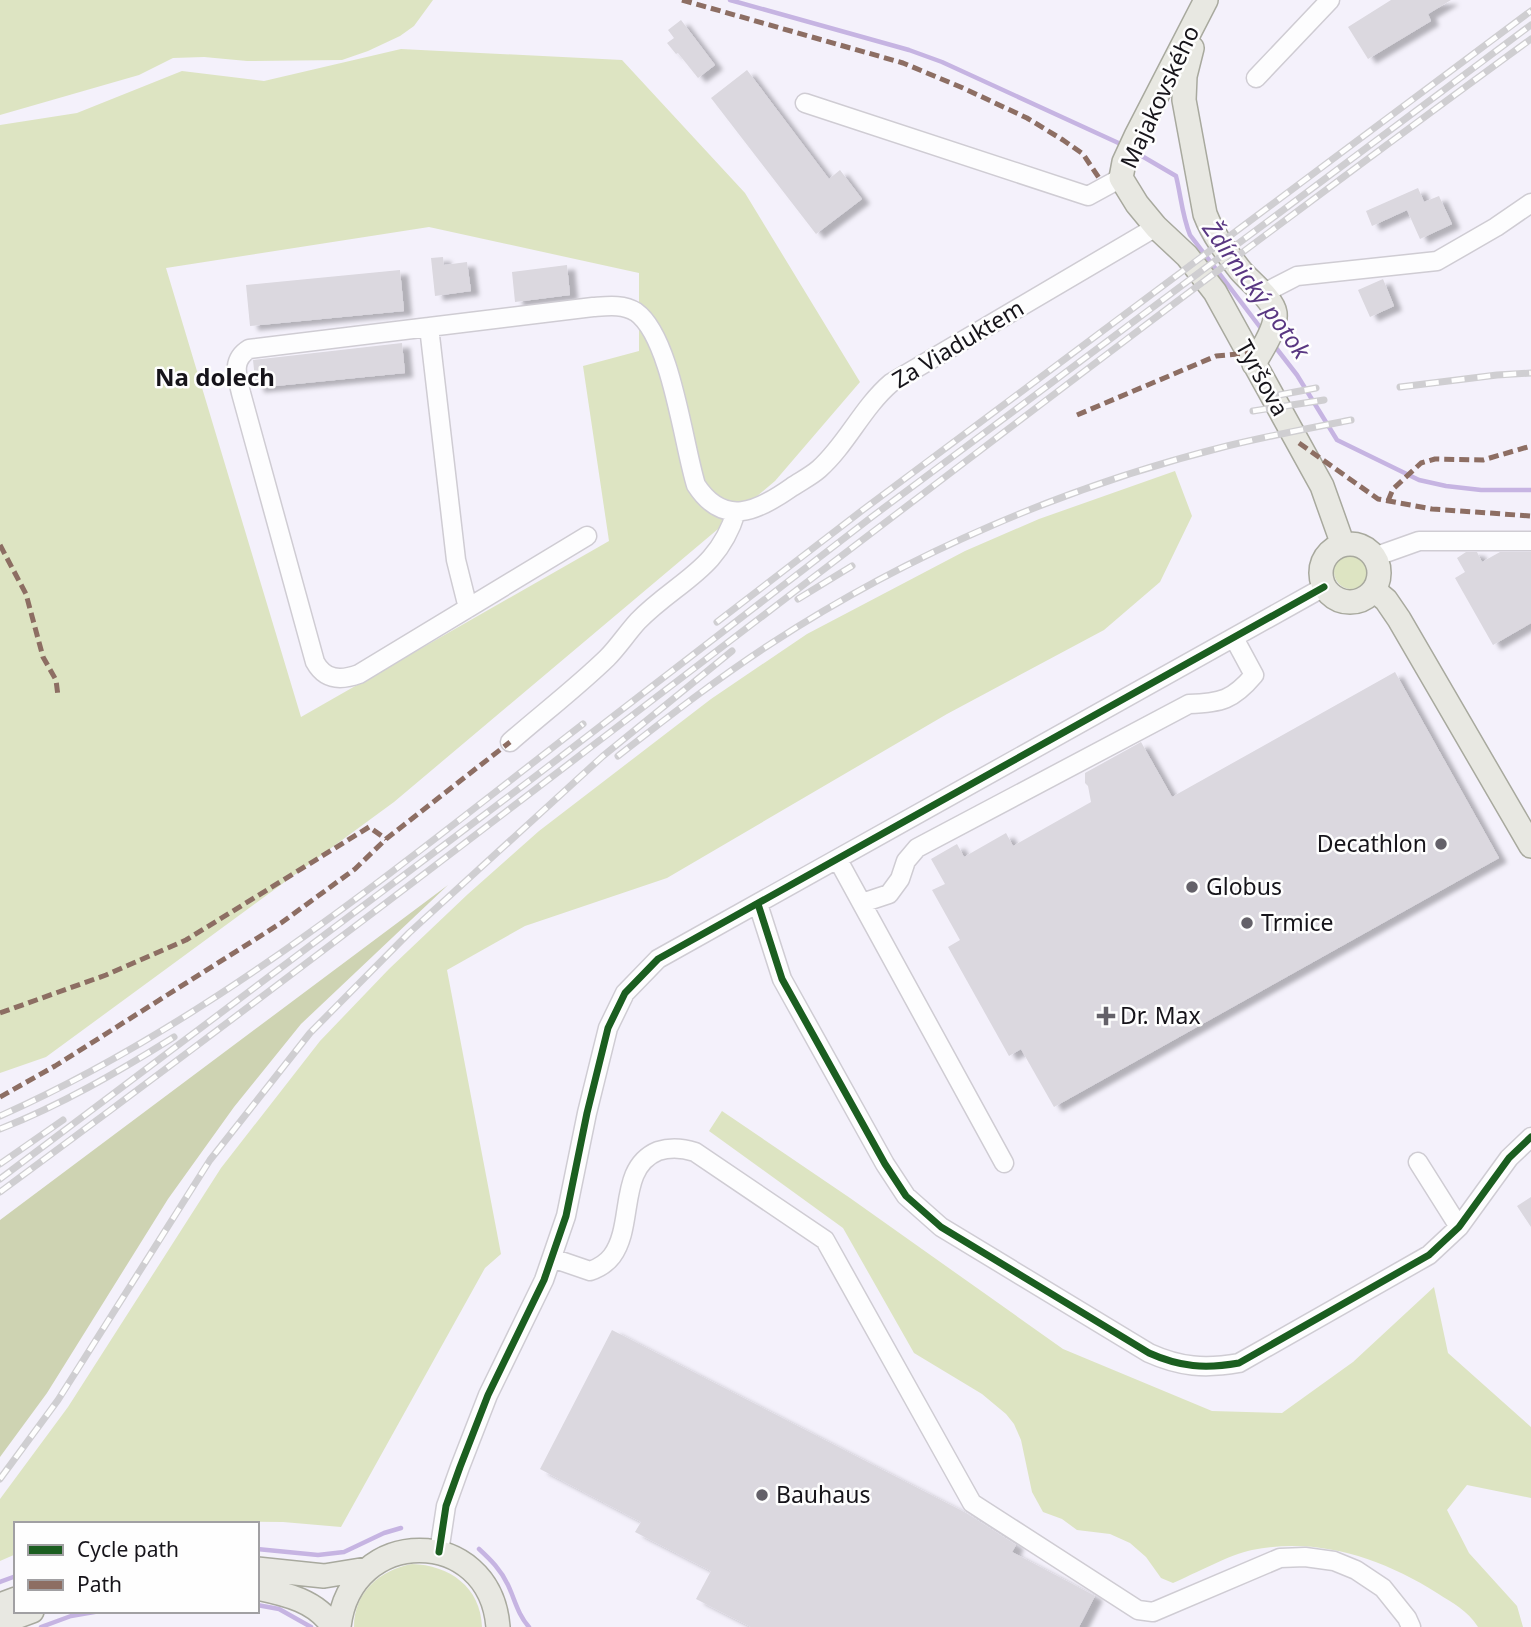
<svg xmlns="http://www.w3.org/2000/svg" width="1531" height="1627" font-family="'Noto Sans',sans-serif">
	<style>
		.green { fill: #dde4c2; fill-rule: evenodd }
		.forest { fill: #ced3b2 }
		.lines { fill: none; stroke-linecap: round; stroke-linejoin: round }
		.stream { stroke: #c6b4e2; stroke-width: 4.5 }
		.building { fill: #dbd8df; filter: url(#shadow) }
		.minor-casing { stroke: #cfccd3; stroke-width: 21 }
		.major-casing { stroke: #a8a99e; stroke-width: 26 }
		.minor { stroke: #fdfdfe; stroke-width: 18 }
		.major { stroke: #e8e8e2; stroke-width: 23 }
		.rail-casing { stroke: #cfced1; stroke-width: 7 }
		.rail { stroke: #fefefe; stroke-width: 4.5; stroke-dasharray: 13; stroke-linecap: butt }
		.quiet { stroke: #8d6e63; stroke-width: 5; stroke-dasharray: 10 5; stroke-linecap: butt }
		.cycleway-casing { stroke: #fefefe; stroke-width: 11 }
		.cycleway { stroke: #1b5e20; stroke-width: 7 }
		.poi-dot { fill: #646169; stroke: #fefefe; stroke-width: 2.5 }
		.labels { text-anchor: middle; stroke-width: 5; stroke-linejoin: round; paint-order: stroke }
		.street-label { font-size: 23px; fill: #16141a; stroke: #fefefe }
		.poi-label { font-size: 23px; fill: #16141a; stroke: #fefefe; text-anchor: start }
		.water-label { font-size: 24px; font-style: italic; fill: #593782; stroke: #fefefe }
		.neighbourhood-label { font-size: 24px; font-weight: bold; fill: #16141a; stroke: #fefefe }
	</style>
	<defs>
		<filter id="shadow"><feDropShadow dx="8" dy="4.5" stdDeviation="2" flood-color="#0004"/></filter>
	</defs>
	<rect width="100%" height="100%" fill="#f4f1fb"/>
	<!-- green -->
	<path class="green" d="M0,0H433L414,26L400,36L368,51L342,60L247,61L204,57L173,58L139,75L0,115Z
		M401,49L622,60L745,193L860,382L775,481L394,802L46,1057L0,1073V125L77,113L182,71L264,81ZM429,227L639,273V351L583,366L609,541L301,717L166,268Z
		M1175,471L1192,516L1160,582L1104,630L947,714L667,878L525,926L447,970L501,1254L485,1268L341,1527L283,1522L150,1521L136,1524H16V1554L0,1561V1499L68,1407L221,1168L320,1041L389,969L468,894L539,831L711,699L807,634L965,551L1039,519Z
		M1334 572a17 17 0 1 1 34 0a17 17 0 1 1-34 0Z
		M722,1111L850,1198L1063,1349L1212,1411L1282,1413L1353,1362L1434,1287L1448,1353L1531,1427V1498L1467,1485L1447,1510L1469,1553L1517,1606L1523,1627H1478C1467,1610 1454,1604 1437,1593C1381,1558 1319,1537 1252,1550C1231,1554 1194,1574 1173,1583L1161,1578L1146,1557L1130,1543L1110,1534L1077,1530L1062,1519L1043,1512L1032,1492L1021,1440L1014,1424L1006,1414L982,1394L914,1353L843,1228L709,1131Z
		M412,1564C449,1565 481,1587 482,1627H354C354,1592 380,1570 412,1564Z"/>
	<!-- forest -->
	<path class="forest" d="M448,885L301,1024L234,1107L168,1199L47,1393L0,1457V1220Z"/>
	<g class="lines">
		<!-- stream -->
		<path class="stream" d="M730,0L909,50L942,62L1125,146
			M1135,152L1176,176C1181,196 1182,215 1190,235L1263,331
			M1273,344L1297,375L1337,440L1419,480L1446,486L1481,490H1531
			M257,1549L318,1555L344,1552L384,1533L401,1528
			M479,1549C491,1560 501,1570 508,1585C515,1600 518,1615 529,1627
			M0,1582L16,1576
			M257,1605L279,1609L311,1627
			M41,1627L71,1616L100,1611"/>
	</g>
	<!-- building -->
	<path class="building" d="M1391,0H1451L1428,14L1431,21L1368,59L1348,27Z
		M681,20L715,65L698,78L678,53L676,54L667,43L674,38L668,30Z
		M747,70L829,179L840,170L862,199L816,234L711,98Z
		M1418,188L1424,202L1439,196L1452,224L1420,239L1407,210L1372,226L1366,211Z
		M443,257L444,265L467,262L471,291L435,296L431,258Z
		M567,265L570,295L515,302L512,272Z
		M400,270L404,311L250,326L246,285Z
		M1383,279L1394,306L1370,317L1358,290Z
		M402,343L405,373L256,388L253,360Z
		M1466,552H1477L1482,562L1500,552H1531V623L1493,645L1455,578L1465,572L1457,558Z
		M1395,672L1499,858L1054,1107L1021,1049L1009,1056L948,947L960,940L932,890L945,884L931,859L957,844L964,857L1006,833L1013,846L1091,802L1088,786L1085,783V773L1141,742L1172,797Z
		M1531,1197V1227L1517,1206Z
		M612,1330L966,1513L1016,1545L1012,1552L1095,1596L1079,1627H751L696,1599L711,1571L635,1532L641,1522L540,1469Z"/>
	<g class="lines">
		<defs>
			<path id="minor" d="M1256,78L1330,0
				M805,103L1088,196L1121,178
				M1262,294L1297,276L1437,261L1496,227L1531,203
				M429,327L456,560L468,608
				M587,536L359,674C340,681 325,680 315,662L241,393C237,376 231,360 249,349L593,307C608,306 623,304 636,312C671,337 683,443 696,485C724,528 758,511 792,487C801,481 811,476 819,469C847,444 862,408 891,383L1156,227
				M1374,557L1419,541H1531
				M510,742C542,714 576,688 607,658C618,647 627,633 638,621C677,581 718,571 736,512
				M838,860L1004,1163
				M862,903L889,894L900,879L906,861L917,848L1189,704C1221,703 1233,700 1254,675L1234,638
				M758,904L782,979L885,1164L906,1196L941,1227L1149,1353C1180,1367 1205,1369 1239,1363L1429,1255L1459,1227L1509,1158L1531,1137
				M1418,1162L1459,1227
				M552,1258L590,1271C599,1268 606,1264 612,1256C635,1225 617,1168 658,1151C670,1147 683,1148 695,1152L825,1240L972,1503L1138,1610L1153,1612L1280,1558L1305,1557L1334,1561L1356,1570L1383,1588L1407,1618L1411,1627
				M439,1552L446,1506L460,1467L488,1395L544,1280L566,1216L587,1113L608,1028L625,993L658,959L1324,587"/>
			<path id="major" d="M1206,0L1136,136L1124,162L1121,178L1137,204L1156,227L1187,256L1215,292L1322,486L1343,545
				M1192,48L1185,76L1184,100L1205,214C1213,235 1226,252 1240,270C1249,281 1273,299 1275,313C1277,329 1261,350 1254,364
				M1321 573a29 29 0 1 1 58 0a29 29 0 1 1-58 0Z
				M1374,590L1386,600L1399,619L1531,846
				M257,1569L324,1576L367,1569
				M257,1588C286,1594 317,1601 333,1627
				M0,1605L16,1599
				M0,1623L32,1611
				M339,1627C350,1525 490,1525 498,1627"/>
		</defs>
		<!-- minor casing -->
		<use href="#minor" class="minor-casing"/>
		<!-- major casing -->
		<use href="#major" class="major-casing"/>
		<!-- minor -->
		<use href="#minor" class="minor"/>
		<!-- major -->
		<use href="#major" class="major"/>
		<defs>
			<path id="rail" d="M1400,387L1497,375L1531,373
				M1279,395L1316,388
				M1253,411L1324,400
				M798,599L852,566
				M717,622L864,509L1531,11
				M618,756C668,717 718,678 772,643C910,553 1067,486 1227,446C1268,436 1310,428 1351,420
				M0,1116C212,1022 400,865 583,724
				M0,1129C61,1105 118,1072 174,1037
				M0,1164L63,1120
				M0,1179L537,775L873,516L1531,25
				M0,1192C514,813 1015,415 1531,39
				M0,1479L58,1400L210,1160L310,1033L409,933L603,756L732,651"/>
		</defs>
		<!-- rail casing -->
		<use href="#rail" class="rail-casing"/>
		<!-- rail -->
		<use href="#rail" class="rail"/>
		<!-- quiet -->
		<path class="quiet" d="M682,0L903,63L963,88L1027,118L1063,140L1083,154L1101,181
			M1077,415L1216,356L1248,353
			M1299,443L1378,499L1432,509L1531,516
			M1388,501L1393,489L1421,463L1435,459L1483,460L1531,446
			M0,545L26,594L43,657L56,680L58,696
			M0,1013L106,975L186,940L369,827L386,839
			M0,1097L55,1066L281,923L355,869L386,839L510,742"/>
		<defs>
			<path id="cycleway" d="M758,904L782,979L885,1164L906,1196L941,1227L1149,1353C1180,1367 1205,1369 1239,1363L1429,1255L1459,1227L1509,1158L1531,1137
				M439,1552L446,1506L460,1467L488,1395L544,1280L566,1216L587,1113L608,1028L625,993L658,959L1324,587"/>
		</defs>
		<!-- cycleway casing -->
		<use href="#cycleway" class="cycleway-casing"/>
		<!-- cycleway -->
		<use href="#cycleway" class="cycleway"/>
	</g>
	<!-- markers -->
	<g class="poi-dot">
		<circle cx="1441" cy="844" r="7"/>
		<circle cx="1192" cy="887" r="7"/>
		<circle cx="1247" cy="923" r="7"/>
		<path d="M1102.5 1005.5h7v7h7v7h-7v7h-7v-7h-7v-7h7z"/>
		<circle cx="762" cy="1495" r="7"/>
	</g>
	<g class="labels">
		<!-- street labels -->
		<g class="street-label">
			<text transform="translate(1160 97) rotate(-65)" y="8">Majakovského</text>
			<text transform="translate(958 344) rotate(-31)" y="8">Za Viaduktem</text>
			<text transform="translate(1262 378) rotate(61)" y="8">Tyršova</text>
		</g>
		<!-- poi labels -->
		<g class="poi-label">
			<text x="1427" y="852" text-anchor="end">Decathlon</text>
			<text x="1206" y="895">Globus</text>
			<text x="1261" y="931">Trmice</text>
			<text x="1120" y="1024">Dr. Max</text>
			<text x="776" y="1503">Bauhaus</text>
		</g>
		<!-- water labels -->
		<g class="water-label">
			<text transform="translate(1256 290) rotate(54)" y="8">Ždírnický potok</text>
		</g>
		<!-- neighbourhood labels -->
		<g class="neighbourhood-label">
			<text x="215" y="386">Na dolech</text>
		</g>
	</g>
	<!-- legend -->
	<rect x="14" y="1522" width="245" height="91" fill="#fefefe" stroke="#a1a0a3" stroke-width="2"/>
	<rect x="28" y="1545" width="35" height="10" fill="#1b5e20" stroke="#a1a0a3" stroke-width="2"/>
	<text x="77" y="1557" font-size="21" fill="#16141a">Cycle path</text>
	<rect x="28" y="1580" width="35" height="10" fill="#8d6e63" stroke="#a1a0a3" stroke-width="2"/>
	<text x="77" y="1592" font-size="21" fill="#16141a">Path</text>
</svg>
